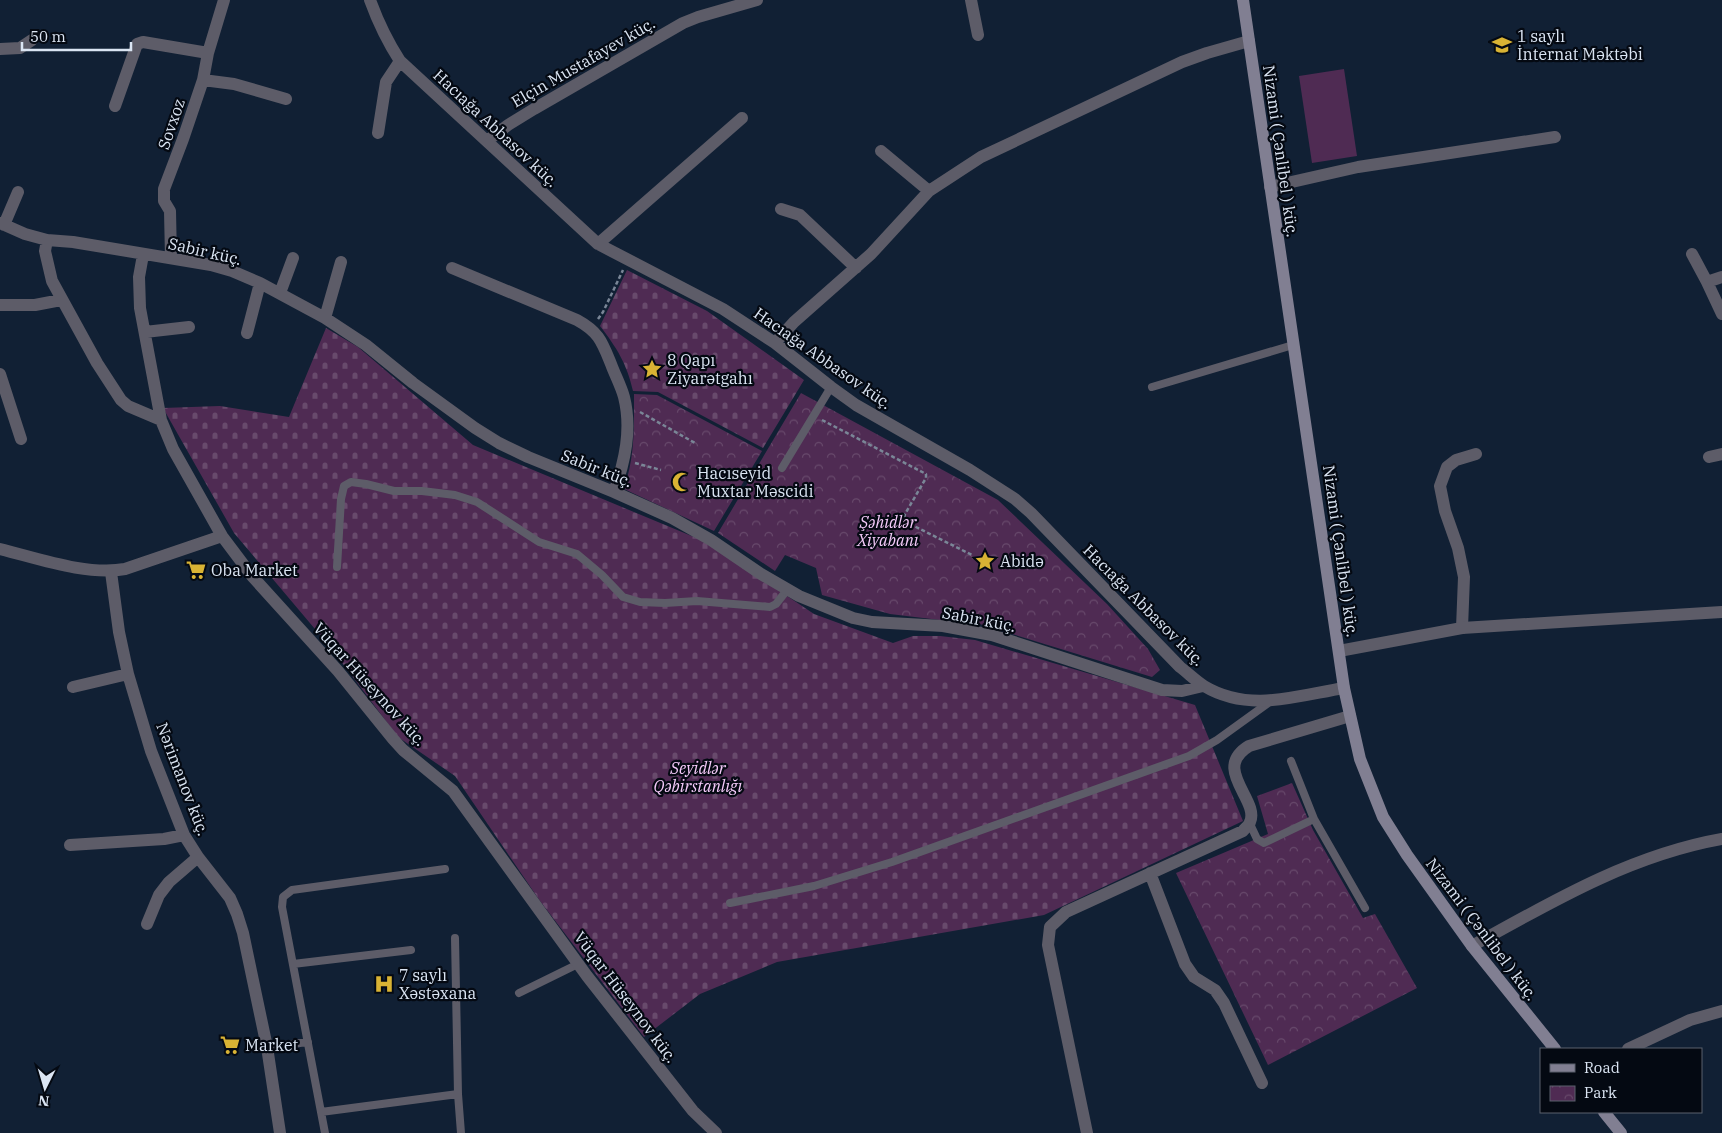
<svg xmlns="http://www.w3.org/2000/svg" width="1722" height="1133" font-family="'IBM Plex Serif',serif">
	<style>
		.cemetery { fill: url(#cemetery-stones) }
		.park { fill: url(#park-crowns) }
		.garden { fill: #4f2b53 }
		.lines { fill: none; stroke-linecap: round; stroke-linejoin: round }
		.path { stroke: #7a8697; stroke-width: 2.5; stroke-dasharray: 4 2.5; stroke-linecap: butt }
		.service { stroke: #5d5c68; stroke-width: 8 }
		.minor { stroke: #5d5c68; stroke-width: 12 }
		.tertiary { stroke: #5d5c68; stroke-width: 12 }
		.secondary { stroke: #817f92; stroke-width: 12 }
		.labels { text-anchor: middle; stroke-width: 4.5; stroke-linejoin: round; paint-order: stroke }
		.poi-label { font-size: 16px; fill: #dbe5f3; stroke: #040912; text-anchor: start }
		.street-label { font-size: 16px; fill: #dbe5f3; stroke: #040912 }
		.park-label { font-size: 16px; font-style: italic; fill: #f6cbfb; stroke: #040912 }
	</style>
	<defs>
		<pattern id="cemetery-stones" width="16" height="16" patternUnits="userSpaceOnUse" patternTransform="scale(1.25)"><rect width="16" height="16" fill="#4f2b53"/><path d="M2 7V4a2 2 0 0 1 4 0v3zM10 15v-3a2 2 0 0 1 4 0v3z" fill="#684a6c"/></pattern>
		<pattern id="park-crowns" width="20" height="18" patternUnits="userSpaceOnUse" patternTransform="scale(1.25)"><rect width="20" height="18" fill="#4f2b53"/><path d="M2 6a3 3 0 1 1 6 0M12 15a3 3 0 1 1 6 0" fill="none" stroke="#684a6c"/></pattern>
	</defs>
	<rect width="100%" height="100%" fill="#112034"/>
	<!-- cemetery -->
	<path class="cemetery" d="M627,270L707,311L804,380L763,448L658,392L633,391C627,364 617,348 600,326Z
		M326,328L358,347L473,445L706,542L814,614L893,643L913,636H940L975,640L1195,705L1243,821L1044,915L777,962L700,994L644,1037L540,901L455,776L398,737L331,648L234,533L163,408L220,406L289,417Z"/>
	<!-- park -->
	<path class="park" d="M801,393L998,500L1107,604L1148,649L1160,670L1152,677L973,622L950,617L948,621L890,614L822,595L816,568L785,555L775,571L718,533Z
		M634,394L657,395L762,451L714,531L624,489C635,456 634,428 634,394Z
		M1292,783L1313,830L1363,918L1375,914L1417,988L1268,1065L1176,873L1268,834L1257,796Z"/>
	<!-- garden -->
	<path class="garden" d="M1344,69L1357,156L1312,163L1299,76Z"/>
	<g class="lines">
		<!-- path -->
		<path class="path" d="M598,319L603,312L623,270
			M640,412L695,443
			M822,420L926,474V478L905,514L904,519L908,523L972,555
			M635,463L661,470"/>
		<!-- service -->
		<path class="service" d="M1152,387L1293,345
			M782,468L831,387
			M337,567L341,499L344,486L351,482L366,484L394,491H422L455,495L477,502L539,542L577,554L602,575L623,597L640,602L665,603L697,601L770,607L776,604L787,590
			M1291,761L1314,819L1365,908
			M1250,824L1257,839L1264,843L1314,819
			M730,903L814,886L892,862L1189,756L1217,740L1271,701
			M455,938L458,1094L461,1133
			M293,964L411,950
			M519,993L578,964
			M267,1047L308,1042
			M321,1112L458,1094
			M325,1133L282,907L283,897L292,890L445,869"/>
		<!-- minor -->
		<path class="minor" d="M370,0C378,22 387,41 400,61L598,244L723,309L775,343L831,387L856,405L970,470L1015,499L1031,513L1180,667C1188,673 1196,681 1204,686C1249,713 1296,696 1344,688
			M971,0L978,35
			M0,49L20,48L32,40
			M203,80L234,84L286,99
			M115,106L137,44L143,42L208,53
			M378,133L386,82L400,61
			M487,141L508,125L534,109L683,23L698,17L757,0
			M881,151L929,191
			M1270,187L1358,167L1555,137
			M781,209L800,215L856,268
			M0,223L25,234L47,240L73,242L211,265L232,271L260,283L325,318L366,345L413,383L475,428L499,443L528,457L614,492L672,518L711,540L761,574L799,596L853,618L872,622L943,626L992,635L1162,690L1182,691L1203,686
			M4,225L18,192
			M47,240L45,251L52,281L97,363L121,400L128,406L161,420
			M598,244L742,118
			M1692,254L1707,282L1722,314
			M143,255L139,277L140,308L161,420L173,449L222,536L252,576L338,671L393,739L403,750L453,791L587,976L693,1111L716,1133
			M171,258L170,211L164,201V189L183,139L203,80L208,53L224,0
			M452,268L577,320C599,332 602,342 611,364C615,375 621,386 624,397C632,429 625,461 614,492
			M1707,282L1722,277
			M280,293L293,258
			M0,305H35L61,300
			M325,318L341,262
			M145,332L189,327
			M247,333L260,283
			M775,343L794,322L871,254L929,191L981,157L1182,62L1207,53L1249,41
			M0,374L21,439
			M1709,457L1722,454
			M0,549C37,558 87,576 125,569L222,536
			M111,572L119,632L128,674L151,751L184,835L198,857L230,898L237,914L243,933L267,1047L280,1133
			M1462,628L1464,577L1458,548L1445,511L1440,486L1447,467L1456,460L1476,454
			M73,687L128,674
			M70,845L164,839L184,835
			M1150,873L1185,964L1194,977L1215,990L1224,1003L1262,1083
			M147,924L159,895L169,882L198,857
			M1472,946C1551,902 1631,855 1722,839
			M1628,1049L1690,1020L1722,1011
			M1087,1133L1048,945L1050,927L1066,912L1243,831C1245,828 1249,826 1250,822C1260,800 1211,769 1249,746L1350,716"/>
		<!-- tertiary -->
		<path class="tertiary" d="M1339,651L1462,628L1722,612"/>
		<!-- secondary -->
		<path class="secondary" d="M1243,0L1344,688L1360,759L1383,817L1407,855L1472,946L1555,1049
			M1604,1112L1621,1133"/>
	</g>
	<!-- icons -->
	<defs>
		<symbol id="school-bare" viewBox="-9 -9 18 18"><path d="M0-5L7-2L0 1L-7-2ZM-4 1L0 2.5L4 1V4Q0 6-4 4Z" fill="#d9b334" stroke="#040912" stroke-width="2.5" paint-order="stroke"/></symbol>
		<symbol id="sight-bare" viewBox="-9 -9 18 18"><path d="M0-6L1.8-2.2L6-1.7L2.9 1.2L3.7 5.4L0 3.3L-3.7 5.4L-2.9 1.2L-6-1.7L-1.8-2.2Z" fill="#d9b334" stroke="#040912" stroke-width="2.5" paint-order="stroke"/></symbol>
		<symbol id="mosque-bare" viewBox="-9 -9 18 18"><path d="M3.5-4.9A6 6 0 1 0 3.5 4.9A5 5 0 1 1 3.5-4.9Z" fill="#d9b334" stroke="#040912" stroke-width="2.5" paint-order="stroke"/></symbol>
		<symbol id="supermarket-bare" viewBox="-9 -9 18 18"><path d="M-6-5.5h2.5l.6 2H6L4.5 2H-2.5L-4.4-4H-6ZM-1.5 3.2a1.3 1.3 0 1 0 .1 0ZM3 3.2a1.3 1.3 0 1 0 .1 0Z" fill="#d9b334" stroke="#040912" stroke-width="2.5" paint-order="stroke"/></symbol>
		<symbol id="hospital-bare" viewBox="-9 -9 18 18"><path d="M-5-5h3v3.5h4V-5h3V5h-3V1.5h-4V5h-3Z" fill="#d9b334" stroke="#040912" stroke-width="2.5" paint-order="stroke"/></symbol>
	</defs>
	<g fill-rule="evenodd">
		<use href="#school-bare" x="1488" y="31" width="28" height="28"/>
		<use href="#sight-bare" x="638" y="355" width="28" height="28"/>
		<use href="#mosque-bare" x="668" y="468" width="28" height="28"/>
		<use href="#sight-bare" x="971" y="547" width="28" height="28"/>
		<use href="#supermarket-bare" x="182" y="556" width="28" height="28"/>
		<use href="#hospital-bare" x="370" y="970" width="28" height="28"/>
		<use href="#supermarket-bare" x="216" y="1031" width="28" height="28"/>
	</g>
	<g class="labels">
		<!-- poi labels -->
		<g class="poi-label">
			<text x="1517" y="42">1 saylı<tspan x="1517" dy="18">İnternat Məktəbi</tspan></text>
			<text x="667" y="366">8 Qapı<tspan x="667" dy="18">Ziyarətgahı</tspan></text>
			<text x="697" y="479">Hacıseyid<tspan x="697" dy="18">Muxtar Məscidi</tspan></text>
			<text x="1000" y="567">Abidə</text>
			<text x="211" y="576">Oba Market</text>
			<text x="399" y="981">7 saylı<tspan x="399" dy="18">Xəstəxana</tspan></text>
			<text x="245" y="1051">Market</text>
		</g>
		<!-- street labels -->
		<g class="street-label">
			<text transform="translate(583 62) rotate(-30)" y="6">Elçin Mustafayev küç.</text>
			<text transform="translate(171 124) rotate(-71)" y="6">Sovxoz</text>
			<text transform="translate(496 128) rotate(43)" y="6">Hacıağa Abbasov küç.</text>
			<text transform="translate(1281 151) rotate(82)" y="6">Nizami ( Çənlibel ) küç.</text>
			<text transform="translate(205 251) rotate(13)" y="6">Sabir küç.</text>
			<text transform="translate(823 358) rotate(35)" y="6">Hacıağa Abbasov küç.</text>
			<text transform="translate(597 468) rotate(22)" y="6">Sabir küç.</text>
			<text transform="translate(1341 551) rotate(82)" y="6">Nizami ( Çənlibel ) küç.</text>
			<text transform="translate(1144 605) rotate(45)" y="6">Hacıağa Abbasov küç.</text>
			<text transform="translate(979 619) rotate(11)" y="6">Sabir küç.</text>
			<text transform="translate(370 684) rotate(48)" y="6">Vüqar Hüseynov küç.</text>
			<text transform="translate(183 779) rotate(69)" y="6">Nərimanov küç.</text>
			<text transform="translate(1482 929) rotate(53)" y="6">Nizami ( Çənlibel ) küç.</text>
			<text transform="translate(626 997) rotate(53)" y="6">Vüqar Hüseynov küç.</text>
		</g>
		<!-- park labels -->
		<g class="park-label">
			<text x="888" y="528">Şəhidlər<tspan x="888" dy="18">Xiyabanı</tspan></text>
			<text x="698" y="774">Seyidlər<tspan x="698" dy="18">Qəbirstanlığı</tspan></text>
		</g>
	</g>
	<!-- legend -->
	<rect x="1540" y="1048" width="162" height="65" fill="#040912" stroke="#5a616c"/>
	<rect x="1550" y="1064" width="25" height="8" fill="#817f92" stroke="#5a616c"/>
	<text x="1584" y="1073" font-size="15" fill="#dbe5f3">Road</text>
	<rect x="1550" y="1086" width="25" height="15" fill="url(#park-crowns)" stroke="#5a616c"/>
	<text x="1584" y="1098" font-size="15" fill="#dbe5f3">Park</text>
	<!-- north arrow -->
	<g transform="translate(45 1088) rotate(185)" stroke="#040912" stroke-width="4" paint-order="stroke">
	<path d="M0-4L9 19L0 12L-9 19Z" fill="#dbe5f3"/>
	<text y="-8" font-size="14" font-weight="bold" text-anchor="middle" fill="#dbe5f3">N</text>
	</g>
	<!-- scale -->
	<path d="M22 42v8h109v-8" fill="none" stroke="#dbe5f3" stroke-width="2.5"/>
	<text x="30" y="42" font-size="15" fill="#dbe5f3" stroke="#040912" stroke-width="4" paint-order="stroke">50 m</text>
</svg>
